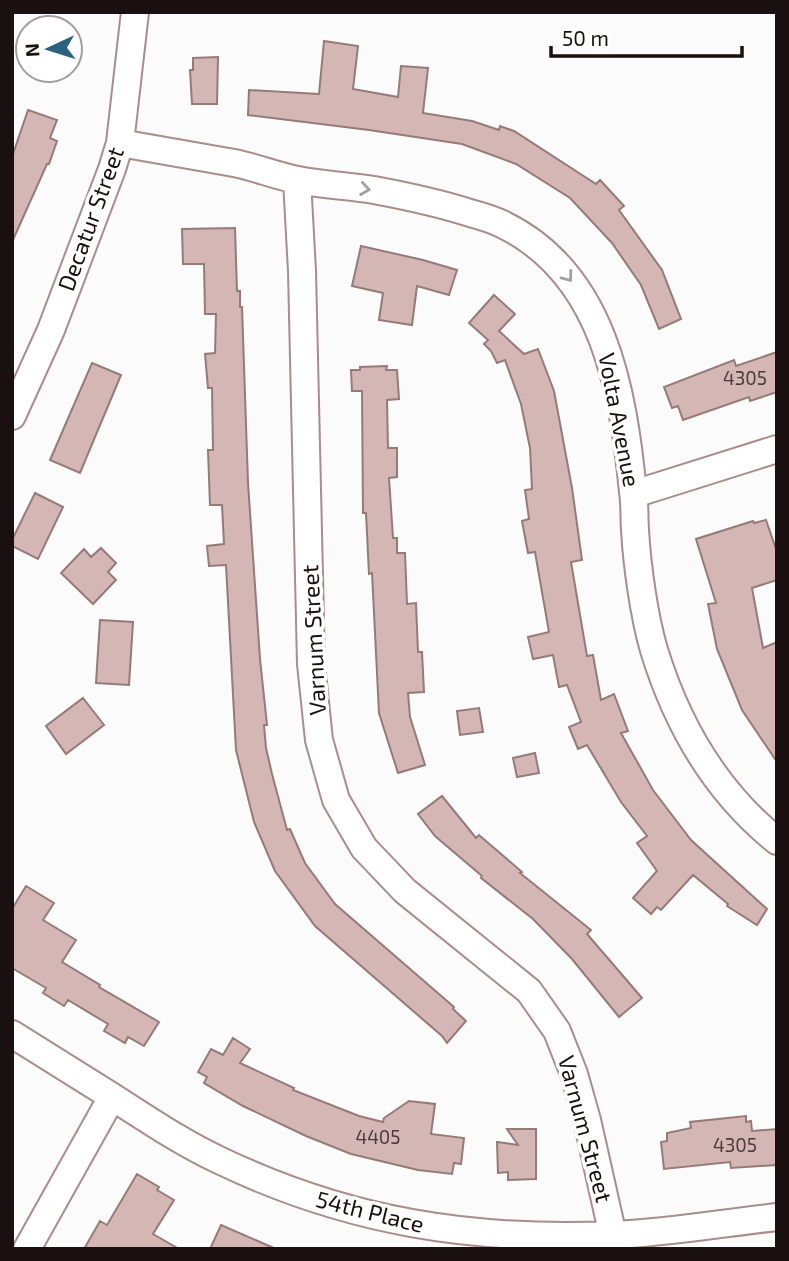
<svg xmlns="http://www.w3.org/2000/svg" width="789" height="1261" font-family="'Exo 2',sans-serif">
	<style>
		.building { fill: #d4b7b5; stroke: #957a78; stroke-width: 2 }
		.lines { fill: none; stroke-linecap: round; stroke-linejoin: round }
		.minor-casing { stroke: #a98d8b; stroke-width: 30 }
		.minor { stroke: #fff; stroke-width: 26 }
		.oneway { stroke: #a39f9f }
		.labels { text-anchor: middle; stroke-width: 7; stroke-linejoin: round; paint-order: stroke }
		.number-label { font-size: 19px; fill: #483a38 }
		.street-label { font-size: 23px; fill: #1a100f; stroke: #fff }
	</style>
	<rect width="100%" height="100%" fill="#fbfbfb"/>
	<!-- building -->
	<path class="building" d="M324,41L358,46L353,89L398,97L401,66L428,68L423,113L472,121L499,130L500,126L514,131L596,184L600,180L624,206L619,210L662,270L681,319L659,329L641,285L612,243L570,198L516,164L462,144L369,130L248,115L249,90L319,94Z
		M218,57L217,104H192L190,70H193V58Z
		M28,110L57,120L50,138L57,141L49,164H47L12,242V157Z
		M235,228L237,291H240V307H242L248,483L260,659L267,725H264L266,748L272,774L287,830L290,829L305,863L335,904L454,1007L453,1009L466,1021L447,1043L442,1036L315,926L275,871L254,822L236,750L226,565L209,566L207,546L224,544L222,505H210L208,450H213L212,388H208L205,354L215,353L216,314H205L204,264H183L182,229Z
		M361,246L423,260L457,270L449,295L417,286L412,325L379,320L383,293L352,286Z
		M494,295L515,314L499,331L524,354L538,349L554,391L572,488L582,560L571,562L587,656L593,655L601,700L614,694L628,731L621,733L653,790L691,840L767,909L757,925L727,906L728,904L693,875L661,910L657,907L651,914L633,898L657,871L637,843L647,836L621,802L587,745L578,749L569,727L581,722L567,685L559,687L553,655L533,659L528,637L549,632L535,552L528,553L522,521L529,519L525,490L532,489L530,448L521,404L505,360L497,363L491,351L484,344L488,340L469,323Z
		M777,352V392L750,401L749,397L683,420L678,406L672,408L664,387L734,360L736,366Z
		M92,363L121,375L80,473L50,460Z
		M387,366L386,370H397L399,399L387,400L388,448H397V477L389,478L393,538H397V553H405L407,604L416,603L418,652H422L424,692L408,693L410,717L425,765L398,773L379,713L372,573L369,574L366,513H363L362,391H352L351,370H360V367Z
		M35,493L63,507L38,559L12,546V540Z
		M766,520L777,552V580L752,588L763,648L777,642V762L742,710L717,649L708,604L716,603L696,539L753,521L754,523Z
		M101,548L116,563L108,572L116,580L93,604L61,573L84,549L91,557Z
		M100,620L133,622L129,685L96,683Z
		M83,698L104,725L66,754L46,726Z
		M479,708L483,732L460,735L457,711Z
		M535,753L539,773L517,777L513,758Z
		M442,796L476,838L479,835L522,872L520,873L591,930L587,934L642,998L619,1017L572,959L533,919L481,878L482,876L435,836L418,814Z
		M26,886L54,903L43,920L76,940L62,962L100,985L99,987L159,1022L144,1046L128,1037L125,1043L104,1031L108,1024L68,1000L64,1006L43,993L46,988L12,968V909Z
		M233,1038L250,1049L240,1063L294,1088L293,1090L359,1116L383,1122L384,1118L409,1101L435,1104L431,1134L464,1138L461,1164L454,1163L452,1174L418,1170L351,1154L306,1136L243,1106L204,1083L207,1077L198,1072L211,1049L223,1055Z
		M746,1116V1122L751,1121L752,1131L777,1129V1165L731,1168L730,1162L664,1169L661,1142L667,1141V1133L691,1128L690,1122Z
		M507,1129H536V1179L508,1180V1172L498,1173L497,1142L518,1145Z
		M137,1174L159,1187L157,1190L174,1200L153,1234L179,1249H84L100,1221L107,1225Z
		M221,1225L276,1249H210Z"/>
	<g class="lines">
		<defs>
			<path id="minor" d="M120,143C158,150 196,156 234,163C255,167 276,176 298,180C323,185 349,186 374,190C406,196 439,203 470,213C481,216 492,219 502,224C604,273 623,390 633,492C635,504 634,517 635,530C637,565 644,616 654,650C677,725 716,792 777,841
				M297,180L302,271L311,664L319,740L336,800L364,848L405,891L529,991L557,1031L574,1074L587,1120L616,1249
				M12,416L51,330L112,169L120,143L135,12
				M634,494L777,449
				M12,1034C45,1055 78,1075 111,1096C147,1119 182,1143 221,1161C349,1222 472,1241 613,1235C667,1233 723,1223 777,1217
				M27,1249L112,1097"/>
		</defs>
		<!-- minor casing -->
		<use href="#minor" class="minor-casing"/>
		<!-- minor -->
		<use href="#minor" class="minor"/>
	</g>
	<!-- one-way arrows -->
	<defs><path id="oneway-chevron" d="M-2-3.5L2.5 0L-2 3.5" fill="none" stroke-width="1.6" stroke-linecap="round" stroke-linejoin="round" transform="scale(1.75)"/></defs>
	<g class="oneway">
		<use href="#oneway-chevron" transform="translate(365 189) rotate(8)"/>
		<use href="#oneway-chevron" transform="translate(568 277) rotate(53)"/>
	</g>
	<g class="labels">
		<!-- number labels -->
		<g class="number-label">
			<text x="745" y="385">4305</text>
			<text x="378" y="1144">4405</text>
			<text x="735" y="1152">4305</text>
		</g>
		<!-- street labels -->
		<g class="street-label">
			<text transform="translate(91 219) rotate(-70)" y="8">Decatur Street</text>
			<text transform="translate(619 420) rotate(79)" y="8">Volta Avenue</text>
			<text transform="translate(314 640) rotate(-93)" y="8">Varnum Street</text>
			<text transform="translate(585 1129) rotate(75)" y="8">Varnum Street</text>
			<text transform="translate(370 1212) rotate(14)" y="8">54th Place</text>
		</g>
	</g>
	<!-- border -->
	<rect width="789" height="1261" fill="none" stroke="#1a100f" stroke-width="28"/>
	<!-- north arrow -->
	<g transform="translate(49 49) rotate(266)"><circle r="33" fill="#ffffff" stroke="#a39f9f" stroke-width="2"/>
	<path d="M0-5L12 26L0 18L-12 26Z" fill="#2c627d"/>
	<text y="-10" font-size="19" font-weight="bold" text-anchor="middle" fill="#1a100f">N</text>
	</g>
	<!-- scale -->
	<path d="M551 46v10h191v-10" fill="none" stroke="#1a100f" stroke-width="3.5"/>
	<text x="562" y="46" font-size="21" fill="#1a100f" stroke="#ffffff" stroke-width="5" paint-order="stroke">50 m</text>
</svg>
